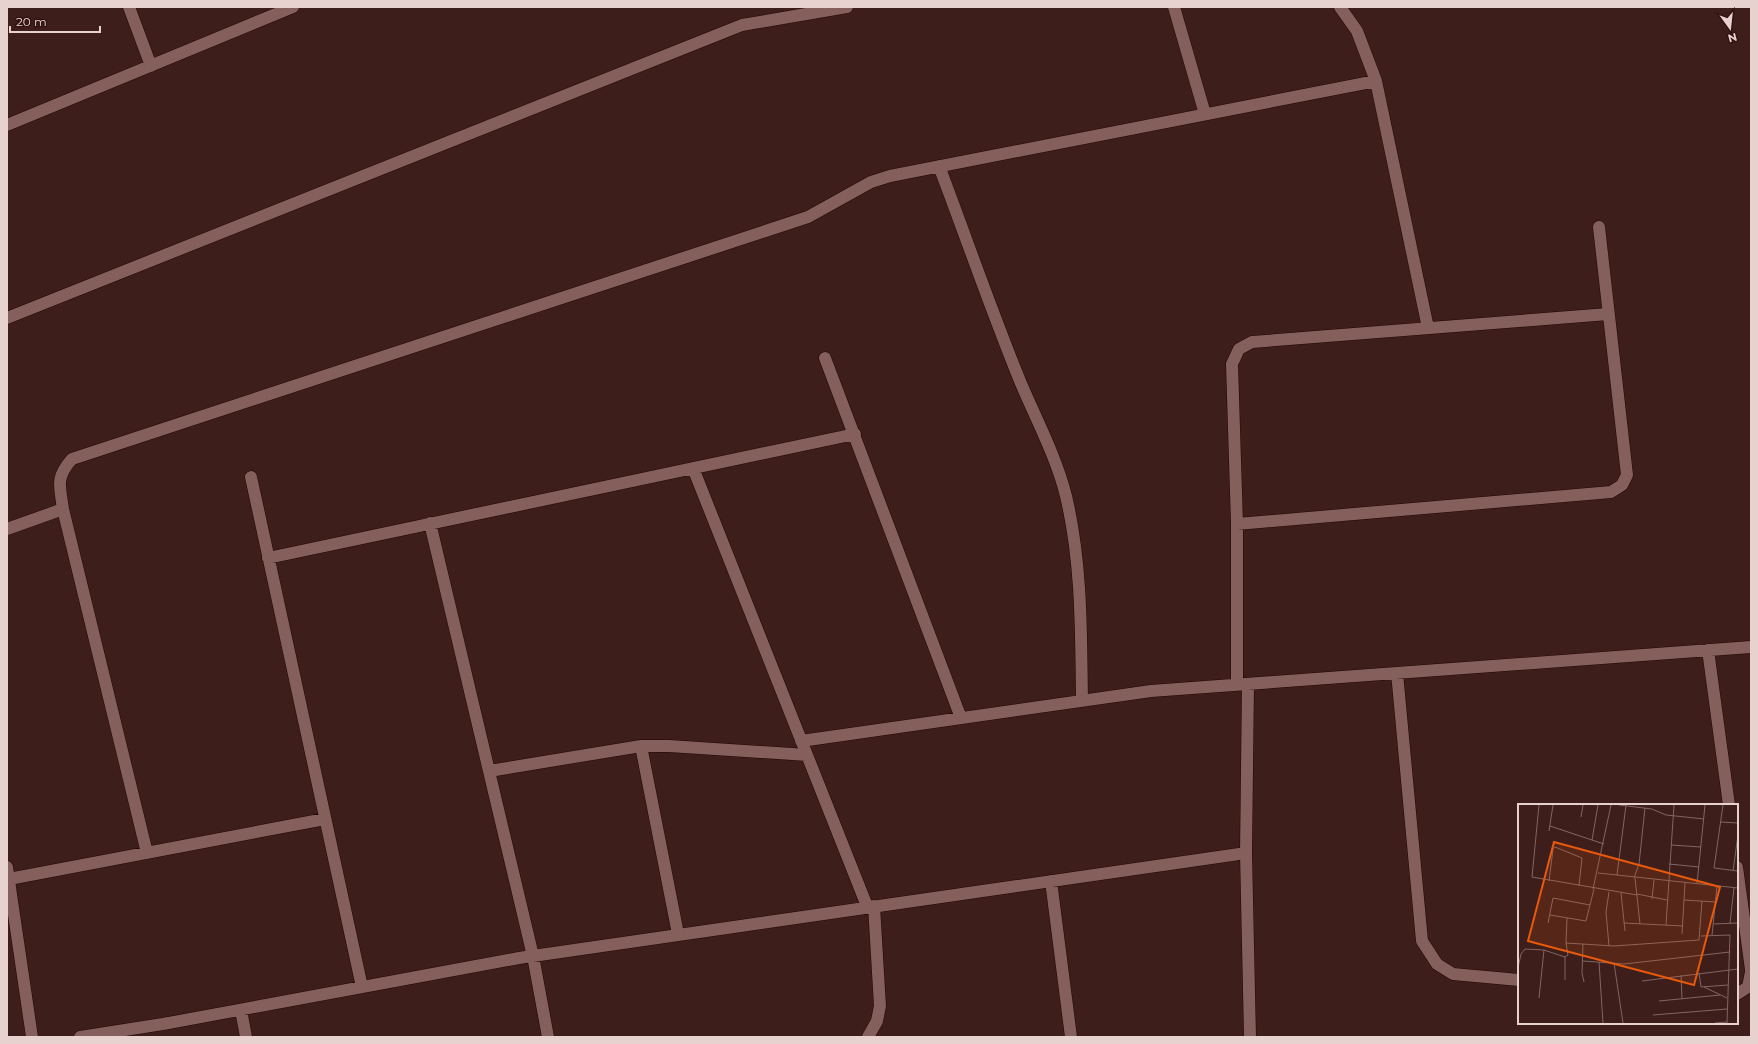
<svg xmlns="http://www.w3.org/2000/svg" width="1758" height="1044" font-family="Montserrat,sans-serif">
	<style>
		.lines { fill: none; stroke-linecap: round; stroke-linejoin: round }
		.minor-casing { stroke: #220606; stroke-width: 13 }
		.minor { stroke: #845f5b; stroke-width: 12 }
		.inset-road { fill: none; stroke: #816663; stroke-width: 1 }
		.view { fill: #e8590c; fill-opacity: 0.15; stroke: #e8590c; stroke-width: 2 }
		.inset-edge { fill: none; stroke: #e8d2d0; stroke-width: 2 }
	</style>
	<rect width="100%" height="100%" fill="#3d1e1b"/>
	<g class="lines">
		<defs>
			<path id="minor" d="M129,7L151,66
				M1174,7L1205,114
				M1340,7L1357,31L1376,81L1428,328
				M7,125L293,7
				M939,166C966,237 991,310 1020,381C1036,419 1056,456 1066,496C1082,563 1081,632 1082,701
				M7,318L742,25L847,7
				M825,358L961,718
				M693,468L867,906
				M251,477L362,987
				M430,523L533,956L548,1037
				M1237,524L1611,492L1622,485L1627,475L1599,227
				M7,529L63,509
				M268,558L855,434
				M1708,650L1729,805
				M1397,673L1422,941L1437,964L1453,974L1519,980
				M1248,684L1246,853L1250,1037
				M1237,685V524L1232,364L1239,349L1252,342L1608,314
				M801,741L1151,691L1751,647
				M641,746L678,934
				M489,771L641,746H669L807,755
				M147,853L63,509C60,486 55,478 72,459L808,217L871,182L890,176L1376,81
				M7,867L32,1037
				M1737,867L1751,970
				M9,879L325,819
				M1051,881L1071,1037
				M1737,994L1748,987L1751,972
				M241,1010L246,1037
				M80,1037L163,1024L519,958L1246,853
				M868,1037L877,1021L880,1006L874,906"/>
		</defs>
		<!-- minor casing -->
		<use href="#minor" class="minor-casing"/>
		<!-- minor -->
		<use href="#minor" class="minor"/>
	</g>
	<!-- overview -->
	<g transform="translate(1518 804)">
		<rect width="220" height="220" fill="#3d1e1b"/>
		<path class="inset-road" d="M21,1L14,73L119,91M101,1L134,5L148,11L186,15M205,1L196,64L220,67M63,13L65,1M203,18L220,19M32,22L86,40M31,27L35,1M74,36L80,1M153,41L183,43M151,60L181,63M215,67L220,31M80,69L220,84M99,71L108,1M116,74L121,60L127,4M117,74L122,120M31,77L35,45L37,43L64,54L61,82M179,80L187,1M75,85L93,1M91,88L88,108L91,142M103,89L107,127M119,90L149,96M134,95L136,76M166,96L197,98M32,111L68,117L76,85M30,119L35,94L72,101M106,119L165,122M212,119L216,84M195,120L220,119M148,121L156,1M164,130L167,79M194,131L199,82M183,132L212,131L209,219M48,139L96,142L181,136L184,97M65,140L64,169L66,178M47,153L50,151L48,139L49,114M65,157L106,160L212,148M81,158L85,219M96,159L105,219M0,164L3,150L7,145L26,146L47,153V176M181,169L183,183L210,181M163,171L164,195M124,177L220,165M186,183L209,194M21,194L26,146M141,197L202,191M135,211L209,205M197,219L209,218"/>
		<path class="view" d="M36,38L202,83L176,181L10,137Z"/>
		<rect width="220" height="220" class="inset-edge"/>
	</g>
	<!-- border -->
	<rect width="1758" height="1044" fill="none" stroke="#e8d2d0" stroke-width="16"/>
	<!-- north arrow -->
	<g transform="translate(1730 28) rotate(165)" stroke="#321412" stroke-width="3" paint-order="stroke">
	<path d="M0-3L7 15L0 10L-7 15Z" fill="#e8d2d0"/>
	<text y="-6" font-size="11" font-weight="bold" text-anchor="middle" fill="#e8d2d0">N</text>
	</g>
	<!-- scale -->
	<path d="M10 26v6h90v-6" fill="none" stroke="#e8d2d0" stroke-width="2"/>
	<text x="16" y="26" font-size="12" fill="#e8d2d0" stroke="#321412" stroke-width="3" paint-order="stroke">20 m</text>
</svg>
